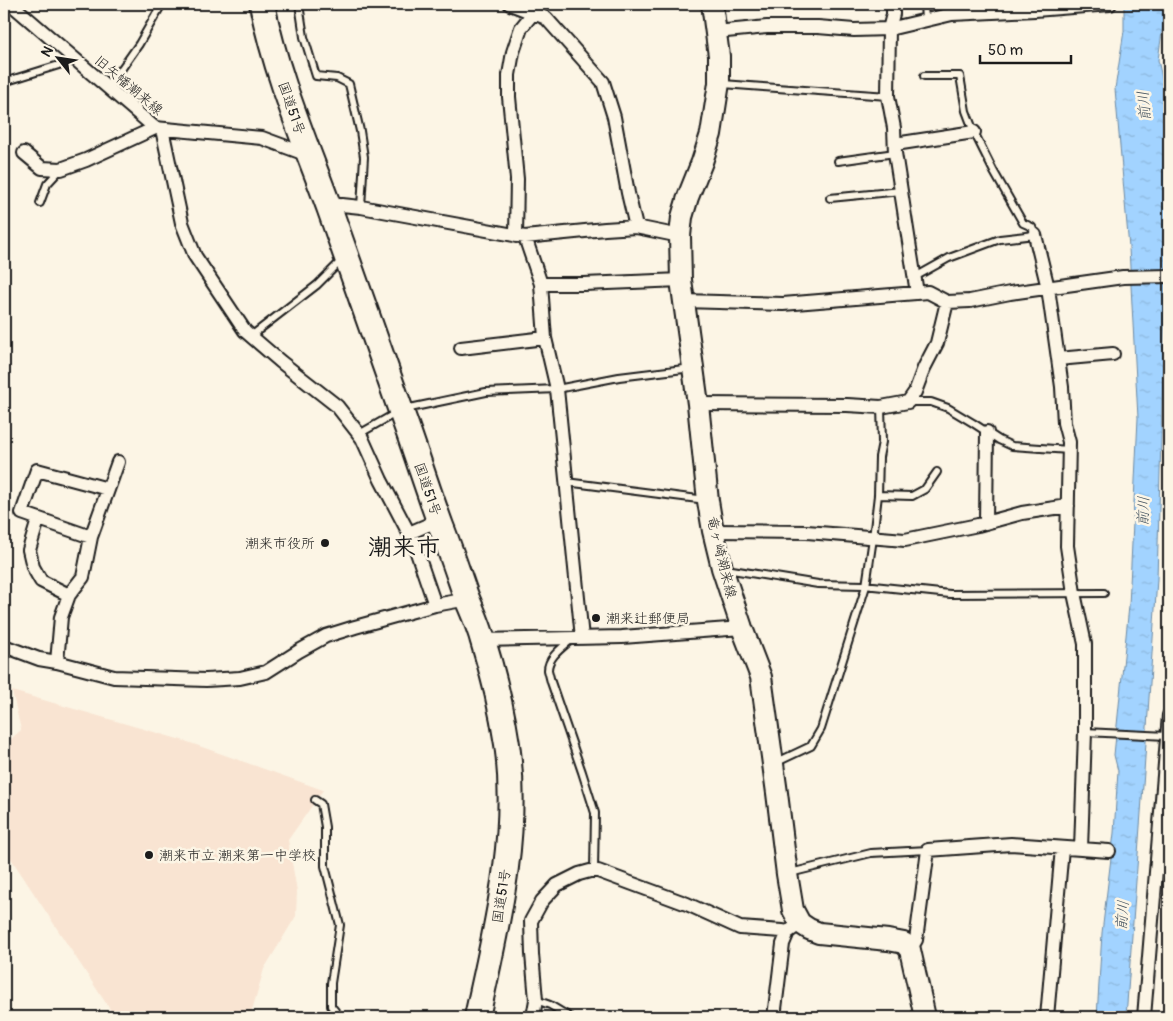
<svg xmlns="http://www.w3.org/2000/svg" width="1173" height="1021" font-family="Pangolin,'Klee One',sans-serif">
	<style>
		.built { fill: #f9e4d2 }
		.water { fill: url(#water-ripples); stroke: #6c8aa4 }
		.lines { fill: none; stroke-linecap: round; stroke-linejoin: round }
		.lane-casing { stroke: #1c1c1c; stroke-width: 10 }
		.street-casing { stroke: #1c1c1c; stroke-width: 16 }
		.primary-casing { stroke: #1c1c1c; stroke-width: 24 }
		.highway-casing { stroke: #1c1c1c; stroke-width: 28 }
		.lane { stroke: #fcf5e5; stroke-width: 6 }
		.street { stroke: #fcf5e5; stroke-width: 12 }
		.primary { stroke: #fcf5e5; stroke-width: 20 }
		.highway { stroke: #fcf5e5; stroke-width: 24 }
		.poi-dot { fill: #1c1c1c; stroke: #fcf5e5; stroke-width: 2 }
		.labels { text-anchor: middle; stroke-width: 5; stroke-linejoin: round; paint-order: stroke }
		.street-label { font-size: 14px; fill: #1c1c1c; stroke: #fcf5e5 }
		.poi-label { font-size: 14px; fill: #1c1c1c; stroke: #fcf5e5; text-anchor: start }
		.water-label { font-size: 15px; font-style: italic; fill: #445360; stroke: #fcf5e5 }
		.town-label { font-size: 24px; font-weight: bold; fill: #1c1c1c; stroke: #fcf5e5 }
	</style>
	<defs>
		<pattern id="water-ripples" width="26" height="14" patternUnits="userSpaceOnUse" patternTransform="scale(1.25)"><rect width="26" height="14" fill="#a2d3ff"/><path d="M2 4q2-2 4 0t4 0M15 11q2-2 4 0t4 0" fill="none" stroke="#8bb5da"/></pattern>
	</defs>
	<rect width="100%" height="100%" fill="#fcf5e5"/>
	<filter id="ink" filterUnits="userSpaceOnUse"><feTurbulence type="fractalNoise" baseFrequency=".02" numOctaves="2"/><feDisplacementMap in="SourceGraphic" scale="10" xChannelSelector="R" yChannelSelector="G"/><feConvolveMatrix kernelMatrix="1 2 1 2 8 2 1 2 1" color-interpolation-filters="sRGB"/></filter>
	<g filter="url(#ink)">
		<!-- built -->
		<path class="built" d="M12,691L185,741L323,790L288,840L297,891L296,916L264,969L250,1017H115L12,860L4,850V745L21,730Z"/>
		<!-- water -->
		<path class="water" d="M1124,4H1166L1158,60L1164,87L1167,228L1157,579L1144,772L1126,1017H1097L1102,933L1114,833L1118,771L1114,755L1129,606L1138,418L1129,248L1115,89L1124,31Z"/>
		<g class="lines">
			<defs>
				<path id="lane" d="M299,4L304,37L316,76L337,78L349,84L360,131L364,157L361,207
					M924,4L925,20
					M4,82L75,60
					M723,84L888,96
					M108,88L139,44L162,4
					M838,161L895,153
					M830,198L901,191
					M40,203L47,184L60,170
					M915,277L949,258L1000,239L1035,235L1032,227L1023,223L994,172L974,132L966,111L960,76H924
					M251,336L317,285L342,260
					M908,402H931L948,408L973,423L999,440L1012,446L1069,450
					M405,409L486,392L557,389L619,377L692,368
					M359,434L396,413
					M566,482L706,500
					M878,495L912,496L925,489L937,472
					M726,569L818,584L864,585L950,594L1104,593
					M572,639C563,647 548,657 548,670C549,674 550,678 551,682L582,772L595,813L594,871
					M1085,732L1167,736
					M775,763L811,746L821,729L866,586L873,538L878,495L879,457L882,442L881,407
					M315,800L321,804L325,827V866L340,925L331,983V1006L340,1017
					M790,873L871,853L928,850
					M536,1000L550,1005L570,1017"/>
				<path id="street" d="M11,4L155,128L262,138L308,155
					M510,4L546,18L603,82L614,117L628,193L636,227
					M893,4V14L889,29L952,14L1035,10L1110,4
					M716,32L767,27H818L854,30L889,29L888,96L894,128L895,153L917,293
					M162,129L182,223L195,256L245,331L281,362L337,406L362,438L381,480L413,541L435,605
					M895,144L974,132
					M24,153L42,168L61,169L86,160L155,128
					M328,207L342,205L361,207L525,237L605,229L636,227L680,236
					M1035,235L1048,288L1062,387L1064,423L1069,442L1067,546L1074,593L1085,644V732L1081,849
					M516,236L517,179L509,97V75L513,52L521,28L534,12
					M525,237L541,284L545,338L557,389L582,638
					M541,284H584L681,280
					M684,301L783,304L928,292L947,302L937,343L924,368L915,392L908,402L881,407L847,405L698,404
					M947,302L970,301L1010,293L1123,277L1169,276
					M461,348L545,338
					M1058,359L1113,354
					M38,520L29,550L33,567L41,581L69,595
					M986,523L987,432
					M713,531L807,532L905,540L978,525L1022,513L1068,506
					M409,533L439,520
					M91,537L22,513L37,470L108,489
					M483,640L622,637L742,628
					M4,646L39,659L57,662L114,677L206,680L240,678L266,672L299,651L326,636L355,627L435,605L468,599
					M57,662L61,617L69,595L83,577L91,537L118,462
					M910,950L916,940L928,850L1011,844L1109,851
					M533,1017L536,1000L532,954L531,921L542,901L557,885L579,874L590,871H598L687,904L740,928L782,931L788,932
					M774,1017L783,944L788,932L795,927
					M1047,1017L1062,848
					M1144,1017L1169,715"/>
				<path id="primary" d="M712,4L719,56V83L711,134L702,162L688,197L682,217L680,236L681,280L698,404L708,501L713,531L722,568L742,628L761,677L777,793L787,874L793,910L800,923L809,929L819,933L888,940L904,943L910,950L925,1017"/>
				<path id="highway" d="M262,4C276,75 305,142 330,210C353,277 377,344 401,411C415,449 427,488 441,526C450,549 458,573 466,596C472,611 479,625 483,641C493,673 502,711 507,744C520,835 496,929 477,1017"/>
			</defs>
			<!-- lane casing -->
			<use href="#lane" class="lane-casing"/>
			<!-- street casing -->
			<use href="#street" class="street-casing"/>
			<!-- primary casing -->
			<use href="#primary" class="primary-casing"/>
			<!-- highway casing -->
			<use href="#highway" class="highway-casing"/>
			<!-- lane -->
			<use href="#lane" class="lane"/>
			<!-- street -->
			<use href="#street" class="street"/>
			<!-- primary -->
			<use href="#primary" class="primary"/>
			<!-- highway -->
			<use href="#highway" class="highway"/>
		</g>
	</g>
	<!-- markers -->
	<g class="poi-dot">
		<circle cx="325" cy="543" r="5"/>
		<circle cx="596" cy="618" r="5"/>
		<circle cx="149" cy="855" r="5"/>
	</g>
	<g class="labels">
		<!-- street labels -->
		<g class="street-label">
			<text transform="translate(129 85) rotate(40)" y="5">旧矢幡潮来線</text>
			<text transform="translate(292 108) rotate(71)" y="5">国道51号</text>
			<text transform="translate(428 489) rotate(71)" y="5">国道51号</text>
			<text transform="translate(722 557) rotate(76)" y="5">竜ヶ崎潮来線</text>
			<text transform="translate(501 896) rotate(-81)" y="5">国道51号</text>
		</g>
		<!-- poi labels -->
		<g class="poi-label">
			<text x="315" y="548" text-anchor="end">潮来市役所</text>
			<text x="606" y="623">潮来辻郵便局</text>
			<text x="159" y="860">潮来市立 潮来第一中学校</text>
		</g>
		<!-- water labels -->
		<g class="water-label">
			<text transform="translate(1144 106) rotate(-95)" y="5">前川</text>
			<text transform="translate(1143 511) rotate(-88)" y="5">前川</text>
			<text transform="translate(1122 915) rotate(-85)" y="5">前川</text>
		</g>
		<!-- town labels -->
		<g class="town-label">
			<text x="404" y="555">潮来市</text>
		</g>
	</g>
	<!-- margin -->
	<rect width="1173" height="1021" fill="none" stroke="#fcf5e5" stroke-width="20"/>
	<rect x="10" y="10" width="1153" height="1001" fill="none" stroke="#1c1c1c" stroke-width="2" filter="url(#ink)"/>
	<!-- north arrow -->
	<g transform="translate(58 58) rotate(300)" stroke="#fcf5e5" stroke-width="4" paint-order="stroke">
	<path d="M0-4L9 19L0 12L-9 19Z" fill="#1c1c1c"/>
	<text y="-8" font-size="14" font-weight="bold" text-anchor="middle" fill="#1c1c1c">N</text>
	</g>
	<!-- scale -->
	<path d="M980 55v8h91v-8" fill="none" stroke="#1c1c1c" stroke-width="2.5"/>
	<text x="988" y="55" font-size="15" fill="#1c1c1c" stroke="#fcf5e5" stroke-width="4" paint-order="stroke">50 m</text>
</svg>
